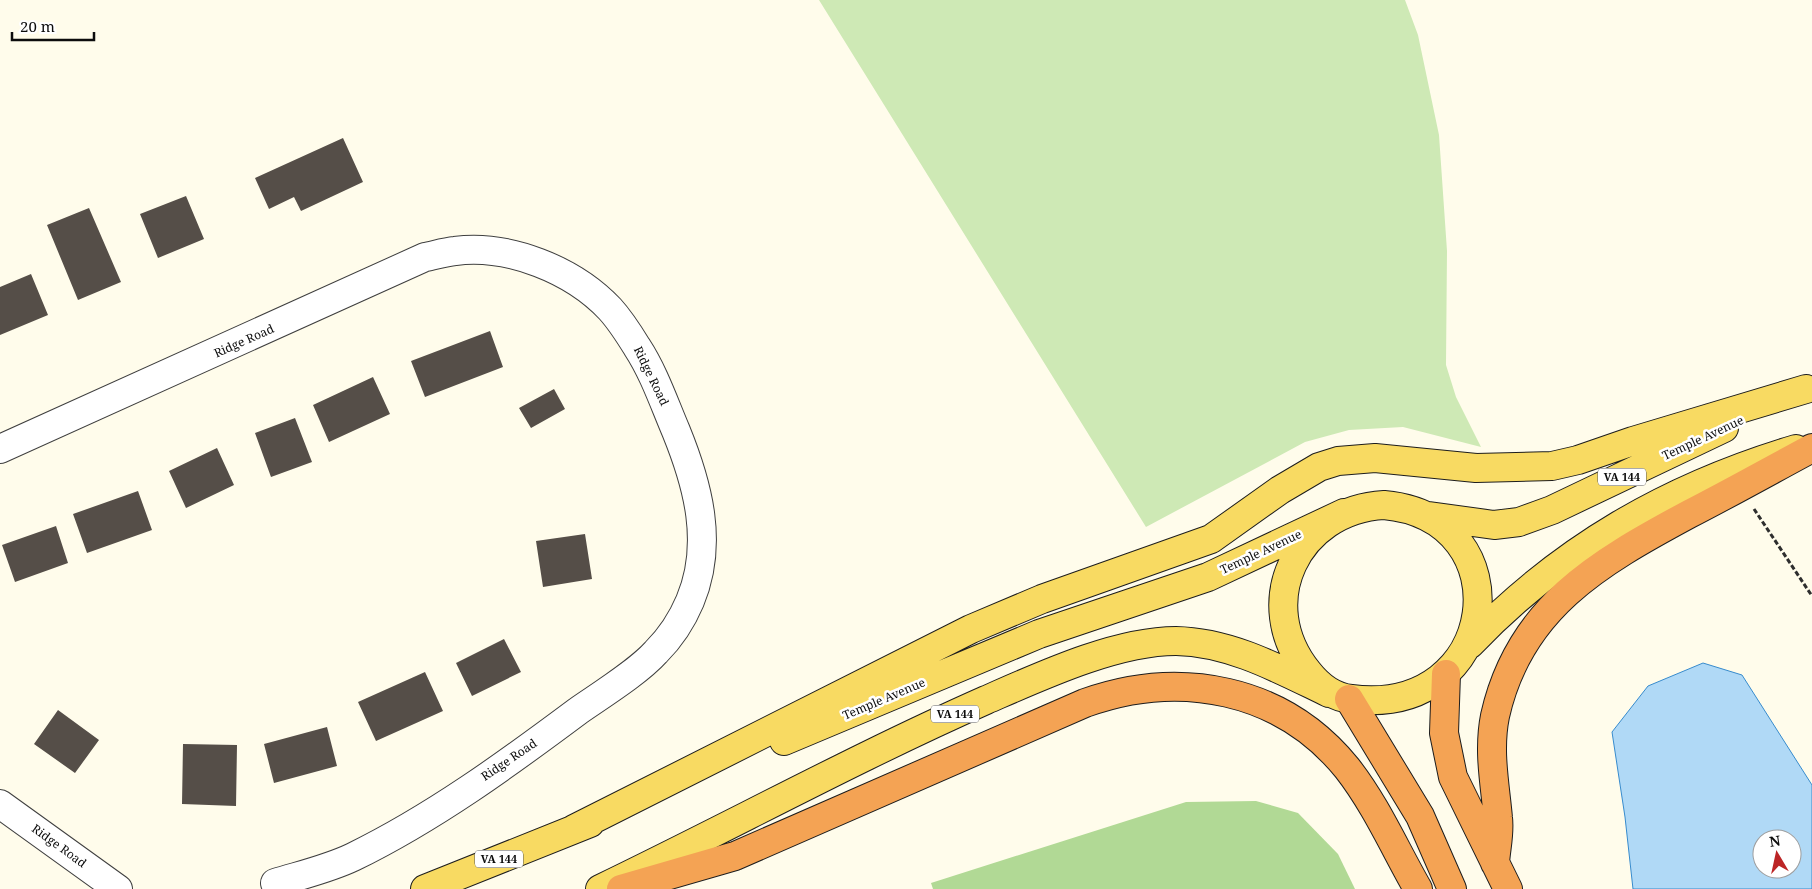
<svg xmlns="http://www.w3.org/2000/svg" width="1812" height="889" font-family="'Noto Serif',serif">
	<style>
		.green { fill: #cee9b5 }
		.forest { fill: #b1d995 }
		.water { fill: #b0d9f6; stroke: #378bcd; fill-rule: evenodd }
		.building { fill: #554e48 }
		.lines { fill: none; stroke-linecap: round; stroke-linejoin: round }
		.minor-casing { stroke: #3f3f3f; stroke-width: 30 }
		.major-casing { stroke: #1d1d1d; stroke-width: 30 }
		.highway-casing { stroke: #1d1d1d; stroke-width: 30 }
		.path { stroke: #2e2e2e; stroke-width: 3; stroke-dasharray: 5 2.5; stroke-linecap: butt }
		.minor { stroke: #fff; stroke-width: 28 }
		.major { stroke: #f8da62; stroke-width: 28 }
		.highway { stroke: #f4a354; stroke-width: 28 }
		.labels { text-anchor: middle; stroke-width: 5; stroke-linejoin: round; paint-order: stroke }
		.shield { fill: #fff; stroke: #555; stroke-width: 1 }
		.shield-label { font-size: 11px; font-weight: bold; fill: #0c0c0c }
		.street-label { font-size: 12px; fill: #0c0c0c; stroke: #fff }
	</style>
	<rect width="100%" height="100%" fill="#fffceb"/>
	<!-- green -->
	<path class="green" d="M819,0H1405L1418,35L1439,135L1447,251L1446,365L1456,397L1481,447L1403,427L1349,430L1305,442L1146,527Z"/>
	<!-- forest -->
	<path class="forest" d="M1256,801L1298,813L1338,854L1355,889H933L931,883L1186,802Z"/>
	<!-- water -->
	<path class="water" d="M1703,663L1742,675L1812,785V889H1633L1625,817L1612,732L1648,686ZM1762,839H1792V869H1762Z"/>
	<!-- building -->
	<path class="building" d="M343,138L363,182L301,211L294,197L269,209L255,178Z
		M186,196L204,239L158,258L140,214Z
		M89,208L121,282L78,300L47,225Z
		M31,274L48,315L0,335V287Z
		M490,331L503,367L425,397L411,361Z
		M373,377L390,414L329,442L313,405Z
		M554,389L565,409L531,428L519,408Z
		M295,418L312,462L271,477L255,433Z
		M217,448L234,485L186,508L169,471Z
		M138,491L152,530L87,553L73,514Z
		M56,526L68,563L15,582L2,545Z
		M585,534L592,579L543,587L536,541Z
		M504,639L521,672L472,696L456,663Z
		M425,672L443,711L376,741L358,702Z
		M58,710L99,740L75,773L34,744Z
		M327,727L337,766L274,783L264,744Z
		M183,744L237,745L236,806L182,804Z"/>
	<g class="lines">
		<defs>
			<path id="minor" d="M0,449L425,257C435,255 445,252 455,251C509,244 573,270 610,309C620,320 629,334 637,347C654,373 664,403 676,431C698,485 714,544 690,601C682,620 670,638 656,652C638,672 601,695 578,711C507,764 433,818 353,857C328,869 301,875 275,883
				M0,804L118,889"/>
			<path id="major" d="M1384,505C1525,518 1501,718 1351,699C1332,697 1319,686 1308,672C1252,603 1297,510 1384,505Z
				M1429,516L1494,525L1519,522L1552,510L1724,428
				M1470,644C1562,548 1669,487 1796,449
				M784,741L1039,634L1208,577L1344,513
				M574,829L971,629L1042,599L1211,539L1280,490L1319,467L1338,461L1375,458L1476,468L1552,466L1578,460L1633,441L1806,389
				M425,889L590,823
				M600,889C729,827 855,758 986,700C1041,676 1116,641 1176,641C1231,642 1281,670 1329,693"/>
			<path id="highway" d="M1446,674L1444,733L1453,777L1508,889
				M1349,699L1420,816L1452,889
				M1495,863C1496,848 1500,832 1498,818C1495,784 1488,751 1495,716C1519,608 1598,563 1689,514C1730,493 1771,470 1812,448
				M621,889L735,856L1085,703C1180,669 1282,688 1347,768C1376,805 1395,849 1418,889"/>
		</defs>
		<!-- minor casing -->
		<use href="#minor" class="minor-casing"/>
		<!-- major casing -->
		<use href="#major" class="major-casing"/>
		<!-- highway casing -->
		<use href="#highway" class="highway-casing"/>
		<!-- path -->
		<path class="path" d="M1754,509L1812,596"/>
		<!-- minor -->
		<use href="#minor" class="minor"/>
		<!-- major -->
		<use href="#major" class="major"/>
		<!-- highway -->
		<use href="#highway" class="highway"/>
	</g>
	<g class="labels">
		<!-- shield labels -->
		<g class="shield">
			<rect x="1598" y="468.5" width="48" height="17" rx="4"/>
			<rect x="931" y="705.5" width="48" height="17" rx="4"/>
			<rect x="475" y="850.5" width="48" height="17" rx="4"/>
		</g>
		<g class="shield-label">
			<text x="1622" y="481">VA 144</text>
			<text x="955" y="718">VA 144</text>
			<text x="499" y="863">VA 144</text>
		</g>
		<!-- street labels -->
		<g class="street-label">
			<text transform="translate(244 341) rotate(-24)" y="4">Ridge Road</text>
			<text transform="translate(651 376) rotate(64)" y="4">Ridge Road</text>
			<text transform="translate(1703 438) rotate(-25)" y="4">Temple Avenue</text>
			<text transform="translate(1261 552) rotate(-25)" y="4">Temple Avenue</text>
			<text transform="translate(884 699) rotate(-23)" y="4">Temple Avenue</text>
			<text transform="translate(509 760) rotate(-34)" y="4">Ridge Road</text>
			<text transform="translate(59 846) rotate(36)" y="4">Ridge Road</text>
		</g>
	</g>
	<!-- north arrow -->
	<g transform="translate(1777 854) rotate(351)"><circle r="24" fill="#ffffff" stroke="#9e9e9e"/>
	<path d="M0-4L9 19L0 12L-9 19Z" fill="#bc2526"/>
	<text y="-8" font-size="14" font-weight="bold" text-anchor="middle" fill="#0c0c0c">N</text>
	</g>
	<!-- scale -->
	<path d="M12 32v8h82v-8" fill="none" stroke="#0c0c0c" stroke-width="2.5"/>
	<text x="20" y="32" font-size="15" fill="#0c0c0c" stroke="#ffffff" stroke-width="4" paint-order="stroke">20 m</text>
</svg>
